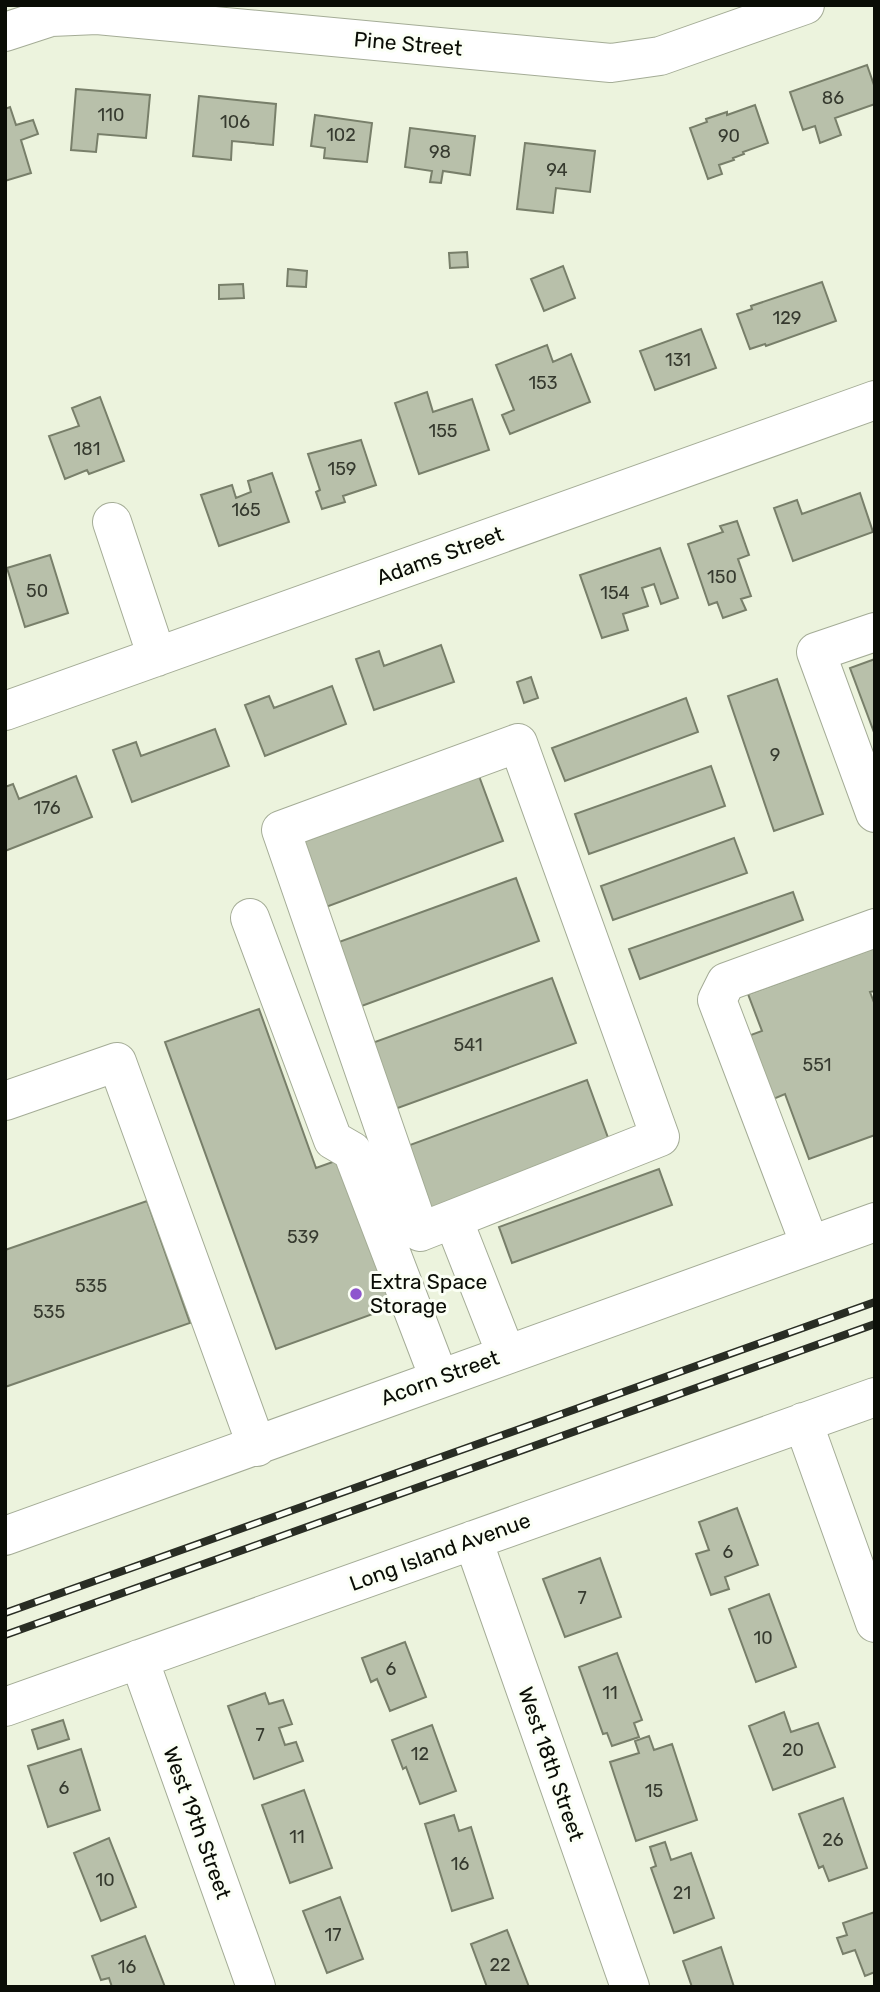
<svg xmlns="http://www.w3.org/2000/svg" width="880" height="1992" font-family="Rubik,sans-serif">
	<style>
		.building { fill: #b8c0aa; stroke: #787f6a; stroke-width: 2 }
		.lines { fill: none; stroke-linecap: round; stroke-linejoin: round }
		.minor-casing { stroke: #a4ac96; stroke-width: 40 }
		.minor { stroke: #fff; stroke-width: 38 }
		.rail-casing { stroke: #292d24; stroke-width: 8 }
		.rail { stroke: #fbfff5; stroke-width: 5; stroke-dasharray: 16; stroke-linecap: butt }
		.poi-dot { fill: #8e56ce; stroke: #fbfff5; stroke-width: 2.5 }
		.labels { text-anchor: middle; stroke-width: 6; stroke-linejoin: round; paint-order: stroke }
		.number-label { font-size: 18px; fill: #363a2f }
		.street-label { font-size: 21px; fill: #0a0d06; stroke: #fbfff5 }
		.poi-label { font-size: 21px; fill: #0a0d06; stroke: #fbfff5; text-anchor: start }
	</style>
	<rect width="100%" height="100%" fill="#ecf3dd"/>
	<!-- building -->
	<path class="building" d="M867,65L875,88V104L835,118L841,135L820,143L815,126L803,130L790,92Z
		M76,89L150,95L146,138L98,134L96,152L71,150Z
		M199,96L276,104L273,145L232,141L231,160L193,156Z
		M755,105L768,143L743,152L744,154L733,158L734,160L719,165L722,174L708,179L690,128L707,122L706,119L727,112V115Z
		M10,107L16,125L33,120L38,134L21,140L31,173L5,181V109Z
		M315,115L372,123L367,162L324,158L325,148L311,146Z
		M410,128L475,136L470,175L443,171L441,183L430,182L432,171L405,167Z
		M525,143L595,151L590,192L556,188L553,213L517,209Z
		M467,252L468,267L450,268L449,253Z
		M563,266L575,298L544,311L531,279Z
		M288,269L307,271L306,287L287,286Z
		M822,282L836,321L766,346L765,344L750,349L737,314L752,309L751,306Z
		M243,284L244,298L219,299V285Z
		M701,329L716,368L655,390L640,351Z
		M547,345L553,362L571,354L590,402L510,434L502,415L514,410L496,365Z
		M427,392L433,412L472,399L489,450L419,474L395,403Z
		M100,397L124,461L89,474L87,470L65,479L49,436L79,426L72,408Z
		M361,440L376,485L343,496L345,502L322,509L316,492L320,490L308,454Z
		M272,473L289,522L219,546L201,495L232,485L236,498L251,492L248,481Z
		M860,493L873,532L793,561L774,508L797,500L802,514Z
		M737,521L749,555L738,559L751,596L741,599L746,610L723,618L717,602L709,605L688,544L723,532L720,526Z
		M660,548L678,598L661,604L654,584L642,588L648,606L623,614L628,630L602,638L580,575Z
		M50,555L68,613L25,627L7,568Z
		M441,645L454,682L374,710L356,659L379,651L384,666Z
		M875,659V735L850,668Z
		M531,677L538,698L524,703L517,682Z
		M777,679L823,814L774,831L728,696Z
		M332,686L346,724L265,756L245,705L269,696L274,708Z
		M686,698L698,732L565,781L552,748Z
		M215,729L229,766L132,802L113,750L136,742L141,756Z
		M711,766L725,806L589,854L575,814Z
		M76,776L92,817L5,851V787L13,784L19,799Z
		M479,776L503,841L326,907L302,842Z
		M734,838L747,873L613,920L601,886Z
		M516,878L539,941L348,1011L325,947Z
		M793,892L803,920L640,979L629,949Z
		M874,948L875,991L870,992L875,1005V1135L809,1159L785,1094L771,1100L748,1036L762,1031L748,994Z
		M552,978L576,1043L384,1113L361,1047Z
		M259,1009L316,1168L341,1159L395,1306L276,1349L165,1042Z
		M587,1080L611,1146L422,1214L399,1149Z
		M659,1169L672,1205L512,1263L499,1227Z
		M147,1201L190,1323L5,1387V1250Z
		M737,1508L758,1565L725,1577L729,1589L711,1595L696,1554L709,1550L699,1522Z
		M600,1558L621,1617L565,1637L543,1579Z
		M769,1594L796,1667L756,1682L729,1609Z
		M405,1642L426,1697L390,1711L377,1679L371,1682L362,1658Z
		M617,1653L642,1720L634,1723L639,1737L612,1746L607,1733L603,1734L579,1667Z
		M265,1693L269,1704L283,1700L292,1724L279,1728L285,1745L296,1742L303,1761L254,1779L228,1706Z
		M784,1712L791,1732L818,1723L835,1767L773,1790L749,1726Z
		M63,1720L69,1739L38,1749L32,1730Z
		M432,1725L456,1791L420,1804L406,1767L403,1769L392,1740Z
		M649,1736L654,1750L672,1744L697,1820L636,1841L610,1762L639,1753L635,1741Z
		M81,1749L100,1810L48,1827L28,1766Z
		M304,1790L332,1868L290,1883L262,1805Z
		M843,1798L867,1868L829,1881L823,1866L819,1868L799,1814Z
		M454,1815L459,1831L471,1827L493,1898L452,1911L425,1824Z
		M109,1838L136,1907L101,1921L74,1853Z
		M665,1842L671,1860L691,1853L714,1918L674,1933L651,1868L656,1866L650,1847Z
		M340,1897L363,1959L327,1973L303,1911Z
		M875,1912V1972L865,1976L855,1950L843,1954L837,1938L847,1935L843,1923Z
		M507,1930L529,1987H487L471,1944Z
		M145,1936L165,1987H112L109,1978L101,1980L92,1956Z
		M721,1947L734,1987H692L683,1961Z"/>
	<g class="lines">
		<defs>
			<path id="minor" d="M5,32L51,17L97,15L611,63L660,56L805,5
				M112,522L157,657
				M875,632L816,652L875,813
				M5,711L875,400
				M250,918L333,1140L352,1151L439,1378
				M5,1101L117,1062L257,1447
				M453,1219L660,1137L518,743L281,830L420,1232L453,1219L506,1354
				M810,1245L717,1000L726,982L875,928
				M803,1422L875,1623
				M5,1536L875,1222
				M473,1540L630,1987
				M139,1659L256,1987
				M5,1707L875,1397"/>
		</defs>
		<!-- minor casing -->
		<use href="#minor" class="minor-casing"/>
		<!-- minor -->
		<use href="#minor" class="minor"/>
		<defs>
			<path id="rail" d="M5,1613L875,1302
				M5,1635L875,1324"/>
		</defs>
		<!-- rail casing -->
		<use href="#rail" class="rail-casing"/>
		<!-- rail -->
		<use href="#rail" class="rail"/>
	</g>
	<!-- markers -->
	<circle class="poi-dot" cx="356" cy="1294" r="7"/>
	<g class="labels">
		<!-- number labels -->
		<g class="number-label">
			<text x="833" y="104">86</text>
			<text x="111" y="121">110</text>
			<text x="235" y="128">106</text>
			<text x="341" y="141">102</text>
			<text x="729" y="142">90</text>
			<text x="440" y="158">98</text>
			<text x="557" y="176">94</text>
			<text x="787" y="324">129</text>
			<text x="678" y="366">131</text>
			<text x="543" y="389">153</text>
			<text x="443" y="437">155</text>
			<text x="87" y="455">181</text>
			<text x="342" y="475">159</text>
			<text x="246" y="516">165</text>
			<text x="722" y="583">150</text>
			<text x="37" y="597">50</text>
			<text x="615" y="599">154</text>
			<text x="775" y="761">9</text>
			<text x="47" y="814">176</text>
			<text x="468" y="1051">541</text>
			<text x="817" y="1071">551</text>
			<text x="303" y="1243">539</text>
			<text x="91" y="1292">535</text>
			<text x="49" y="1318">535</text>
			<text x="728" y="1558">6</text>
			<text x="582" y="1604">7</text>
			<text x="763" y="1644">10</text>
			<text x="391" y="1675">6</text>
			<text x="610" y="1699">11</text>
			<text x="260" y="1741">7</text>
			<text x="793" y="1756">20</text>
			<text x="420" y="1760">12</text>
			<text x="64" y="1794">6</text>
			<text x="654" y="1797">15</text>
			<text x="297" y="1843">11</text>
			<text x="833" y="1846">26</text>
			<text x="460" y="1870">16</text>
			<text x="105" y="1886">10</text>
			<text x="682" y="1899">21</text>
			<text x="333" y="1941">17</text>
			<text x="500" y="1971">22</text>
			<text x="127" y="1973">16</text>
		</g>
		<!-- street labels -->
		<g class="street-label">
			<text transform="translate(408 44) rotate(5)" y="7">Pine Street</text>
			<text transform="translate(440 556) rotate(-20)" y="7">Adams Street</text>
			<text transform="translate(440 1378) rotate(-20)" y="7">Acorn Street</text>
			<text transform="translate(440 1552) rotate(-20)" y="7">Long Island Avenue</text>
			<text transform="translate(551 1764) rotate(71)" y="7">West 18th Street</text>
			<text transform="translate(197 1823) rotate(70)" y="7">West 19th Street</text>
		</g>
		<!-- poi labels -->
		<g class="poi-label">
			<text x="370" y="1289">Extra Space<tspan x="370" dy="24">Storage</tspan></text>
		</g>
	</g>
	<!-- border -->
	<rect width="880" height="1992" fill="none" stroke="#0a0d06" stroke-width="14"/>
</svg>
